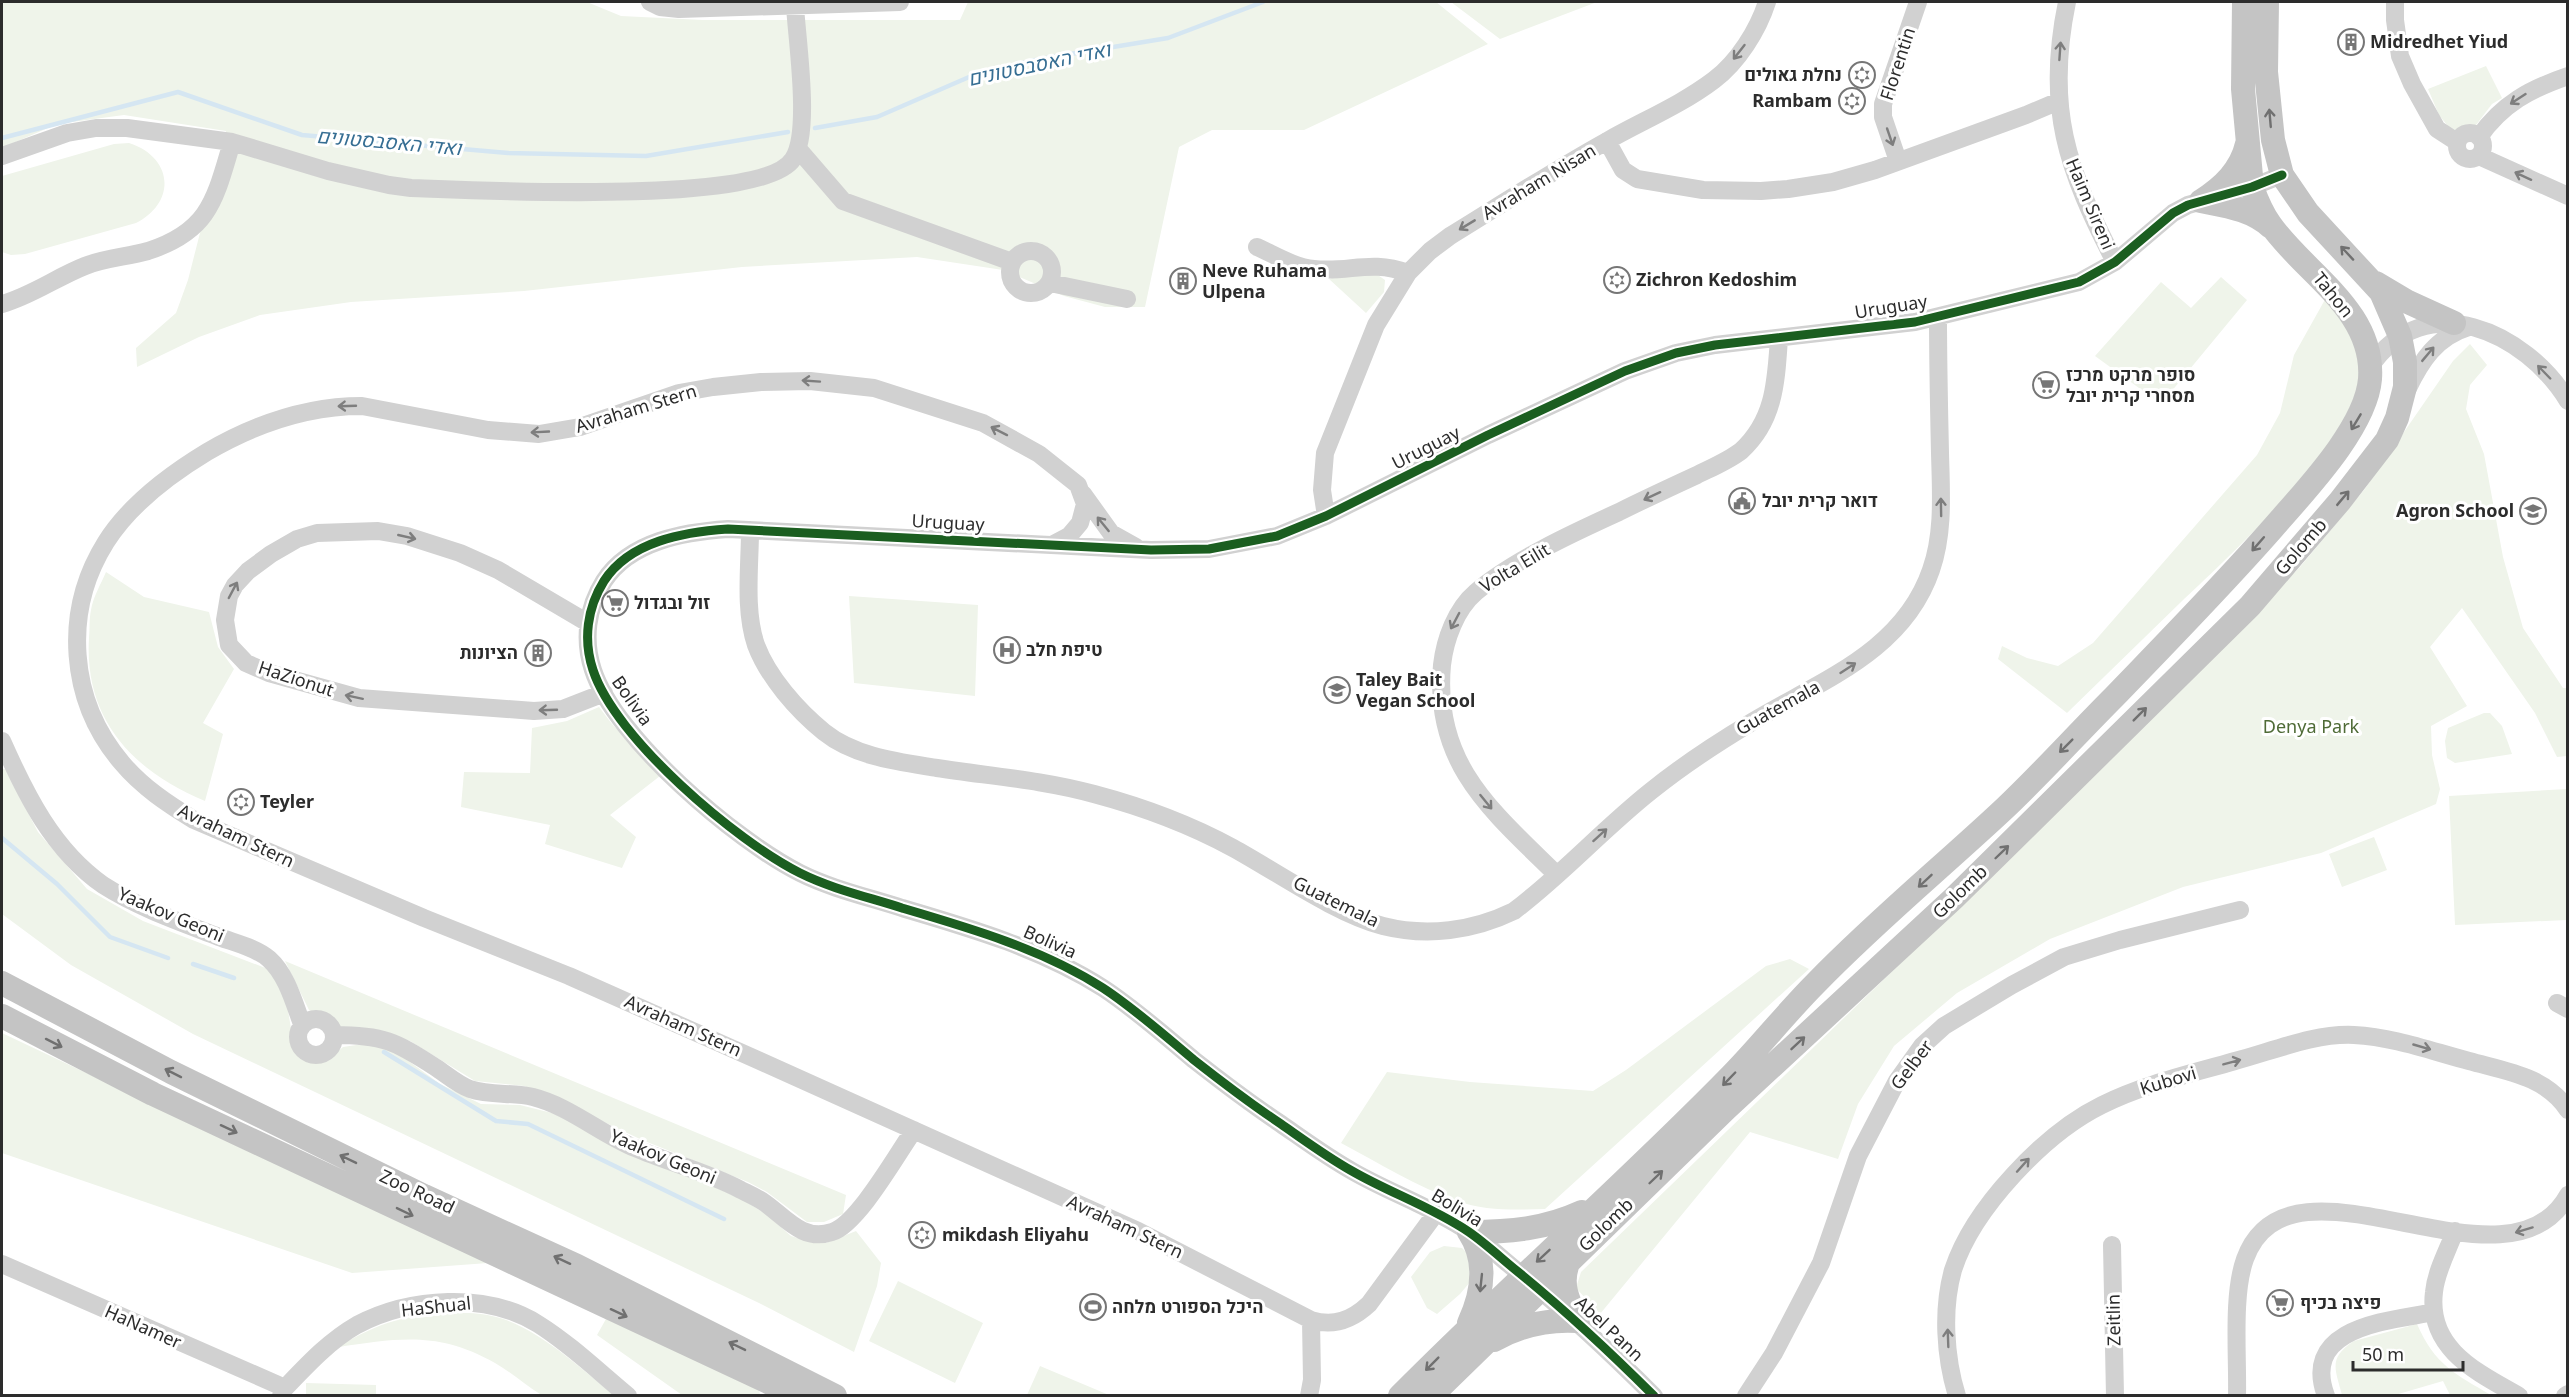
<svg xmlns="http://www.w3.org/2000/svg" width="2569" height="1397" font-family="'Noto Sans',Heebo,sans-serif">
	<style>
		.green { fill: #eff4ea }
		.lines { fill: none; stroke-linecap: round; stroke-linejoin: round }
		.stream { stroke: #d5e6f2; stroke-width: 4.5 }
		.minor { stroke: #d1d1d1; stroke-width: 18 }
		.major { stroke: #c4c4c4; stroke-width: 24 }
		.cycleway-casing { stroke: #fff; stroke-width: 13 }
		.cycleway { stroke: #1b5e20; stroke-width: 9 }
		.oneway { stroke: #7e7e7e }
		.oneway2 { stroke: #707070 }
		.labels { text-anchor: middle; stroke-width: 6; stroke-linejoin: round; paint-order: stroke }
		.poi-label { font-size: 18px; font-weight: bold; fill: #2c2c2c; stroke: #fff; text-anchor: start }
		.street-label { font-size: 18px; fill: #2c2c2c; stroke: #fff }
		.park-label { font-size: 18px; fill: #4f6b37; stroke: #fff }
		.water-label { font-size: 20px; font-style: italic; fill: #366e93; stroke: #fff }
	</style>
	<rect width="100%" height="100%" fill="#fff"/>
	<!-- green -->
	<path class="green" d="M2,2H587L621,16L703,20H960L968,2H1436L1488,44L1304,130H1212L1179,147L1145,307H1105L1064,296L1003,270L917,257L742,267L524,291L351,302L260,315L199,337L137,367L136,348L176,313L188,280L226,131L124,115L57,124L2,148Z
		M1451,2H1597L1500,39Z
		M2486,66L2502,98L2492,104L2473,129L2451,130L2439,115L2428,89Z
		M129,143C173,157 177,202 136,223L25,254L11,255L2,252V176L114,144Z
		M1372,271L1385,280L1384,292L1366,313L1329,279L1344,274Z
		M2221,277L2247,300L2161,404L2095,356L2161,282L2191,308Z
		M2327,296C2335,310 2356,337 2360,350C2380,421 2228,557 2181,602C2143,639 2105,676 2067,713L1998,659L2002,646L2027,658L2058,666L2093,643L2257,455L2280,413L2294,355Z
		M2470,344L2487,365L2470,385L2466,409L2484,454L2503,557L2523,628L2563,688H2567V756L2557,757L2535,713L2462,608L2430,647L2467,706L2431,726L2432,755L2440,789L2436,804L2321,853L2183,887L2050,939L1957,993L1894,1046L1858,1104L1838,1159L1750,1132L1600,1314L1576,1288L1581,1272L1965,901L2300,567L2364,490L2453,361Z
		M106,572L144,597L209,612L218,647L234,669L203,723L223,734L205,801C133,771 84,720 89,638C90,629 89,619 91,610C93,597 101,584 106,572Z
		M849,596L978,605L975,696L854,683Z
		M599,707L612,724L660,776L610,815L636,837L622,868L545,844L550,825L461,807L464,772L530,773L532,728L567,721Z
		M2484,713H2490L2502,726L2512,754L2455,763L2447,758L2445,741L2448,728Z
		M2,769H5L38,832L87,889L143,921L268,969L285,992L295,1053L309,1062L330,1058L343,1047L363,1044L395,1051L440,1084L481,1104L520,1105L552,1113L743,1200L766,1214L791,1236L814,1243H826L856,1231L881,1263L877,1286L854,1352L759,1303L193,1034L71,965L2,914Z
		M2567,789V920L2455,925L2449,796Z
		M2374,837L2387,870L2342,887L2329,854Z
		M1790,959L1809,969L1545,1209C1516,1210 1484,1211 1457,1201C1417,1187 1379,1163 1341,1143L1387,1072L1470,1082L1593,1091L1626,1070L1766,966Z
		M285,961L846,1195L843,1214L824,1222H807L767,1192L748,1182L642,1140L547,1095L524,1086L475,1081L410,1041L386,1033L339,1029L332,1018L309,1010Z
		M2,1033L488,1263L352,1273L2,1153Z
		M1444,1246L1462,1248L1469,1255L1470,1282L1460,1294L1437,1314L1427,1308L1411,1277L1430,1252Z
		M898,1281L983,1323L955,1383L869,1341Z
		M454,1312C467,1313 480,1313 492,1316C535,1325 580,1368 614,1395C602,1395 547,1397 540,1394C525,1385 511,1372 495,1363C439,1331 399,1338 338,1347C381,1321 404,1316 454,1312Z
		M606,1319L758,1382L760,1395H682L597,1335Z
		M2417,1324C2435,1365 2455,1374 2491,1395H2450L2443,1381L2395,1395H2342C2335,1368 2328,1358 2354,1341Z
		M1040,1366L1109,1395H1027Z
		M306,1383L376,1385V1395H306Z"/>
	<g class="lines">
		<!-- stream -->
		<path class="stream" d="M815,128L877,117L976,74L1040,59L1168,38L1263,2
			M2,138L178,92L302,135L508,153L646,156L788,132
			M2,838L57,884L110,937L168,958
			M193,964L234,978
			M384,1052L496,1121L528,1124L724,1219"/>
		<!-- minor -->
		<path class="minor" d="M650,2L660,7L679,9L900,2
			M2067,2C2045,108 2067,169 2115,262
			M2395,2V20L2400,56L2412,84L2437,129L2457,142
			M2457 146a13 13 0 1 1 26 0a13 13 0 1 1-26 0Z
			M2479,137C2502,104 2530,89 2568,76
			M1607,141L1623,170L1637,179L1703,190L1761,191L1788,189L1833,182L1875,170L2026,115L2059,101
			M799,150L843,201L1012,262
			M2,156L67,133L96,128H127L232,142L328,171L389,185L411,188C472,190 763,206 793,159C811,133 797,41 795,6
			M2479,156L2568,196
			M1898,161L1883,117V104L1918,2
			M1257,247C1275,255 1294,267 1314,269C1350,273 1370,259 1408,273
			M1010 272a21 21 0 1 1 42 0a21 21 0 1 1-42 0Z
			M1050,283L1127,299
			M2,304C31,296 57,277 85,266C105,258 127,257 148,251C210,231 215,199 232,142
			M2370,367C2425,285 2526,332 2568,401
			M2407,390C2421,361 2436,337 2469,327
			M1083,494L1111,533L1136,547
			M1326,516L1322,490L1325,453L1376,325L1408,273L1430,251L1450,236C1502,204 1553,171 1607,141C1642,121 1681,105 1714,80C1738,62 1758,30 1767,2
			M750,530C750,566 744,610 756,645C768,677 797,710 824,732C855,757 900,762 937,768C989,776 1044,780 1094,794C1143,807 1189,824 1233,848C1277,872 1336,914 1383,926C1427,937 1473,931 1514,911C1562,875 1603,829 1651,791C1682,766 1717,743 1752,722C1820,681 1903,652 1931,570C1944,533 1941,493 1940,453C1939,408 1938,362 1938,317
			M1052,545L1069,536L1080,523L1085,504L1078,485L1039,454L983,423L874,388L810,381L761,382L713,387L679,393L580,427L539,434L488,430L362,406C306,406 255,424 207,452C169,475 130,504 106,542C62,612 69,701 122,763C142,787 168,804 194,820L424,918L569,976L760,1061L1138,1231L1311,1320C1334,1327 1352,1320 1369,1304L1436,1213
			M588,623L498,570L460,553L407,536L378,531L317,533L297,539L271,554L248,571L235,585L229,596L225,620L229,645L246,663L269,673L359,698L534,711L563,709L604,693
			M2,741C26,795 53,850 103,885C139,908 180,922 219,937C235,943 257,948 269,959C287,975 294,1003 302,1024
			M1556,874C1492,811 1433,764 1442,665C1445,639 1456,609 1476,592C1512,561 1575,532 1619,512C1645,499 1671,487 1697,475C1711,468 1728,461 1741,451C1775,420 1776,381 1779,338
			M2557,1003L2568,1009
			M298 1037a18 18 0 1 1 36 0a18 18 0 1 1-36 0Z
			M334,1035C383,1035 395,1041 435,1067C446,1074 458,1085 470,1089C490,1096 513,1092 533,1097C569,1106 601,1134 635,1148C670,1163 707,1172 741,1190C749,1194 758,1198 765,1203C786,1218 803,1242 832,1232C858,1224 897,1154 914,1130
			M2455,1231C2448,1250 2436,1271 2434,1292C2427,1349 2477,1372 2519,1396
			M2112,1245L2115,1396
			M2,1264L285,1388
			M281,1396L285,1388C307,1365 329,1341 357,1325C410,1297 487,1292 538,1324C570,1344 599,1372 628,1396
			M1309,1396L1312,1380L1311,1320
			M1654,1396C1610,1352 1565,1310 1517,1271C1501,1258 1485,1243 1469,1232C1432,1207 1390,1193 1352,1171C1327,1157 1304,1140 1281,1124C1251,1104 1222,1082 1194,1060C1164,1035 1135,1009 1103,988C1042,949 970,928 902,908C868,897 832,889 800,873C736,841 615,738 593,670C583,640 587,608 604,581C630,541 684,532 728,529L1151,550L1209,549L1277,536L1326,516L1488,435L1625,371L1676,353L1715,345L1915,322L2079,282L2115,262L2173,213L2188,205L2252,187L2282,175
			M1746,1396L1774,1353L1821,1263L1858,1156L1897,1081L1922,1046L1944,1026L2012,985L2064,957L2120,940L2240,910
			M1957,1396C1945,1357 1942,1309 1953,1270C1973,1208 2045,1133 2102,1105C2144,1084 2190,1074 2235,1061C2273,1051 2315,1033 2354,1035C2394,1037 2431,1051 2469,1061C2505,1071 2546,1076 2568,1110
			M2237,1396C2238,1356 2232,1295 2245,1259C2290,1135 2507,1306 2568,1195
			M2326,1396C2300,1326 2390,1321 2434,1312
			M2565,1396L2568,1394"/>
		<!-- major -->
		<path class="major" d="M2201,201C2226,206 2251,209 2271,227
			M2201,201C2223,187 2241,170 2247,144
			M2376,283L2408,302L2454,323
			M2,983L171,1072L424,1196L577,1266L835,1396
			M2,1016L153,1094L798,1396
			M1469,1232C1510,1232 1545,1229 1582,1212
			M1569,1261C1559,1283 1568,1301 1578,1321
			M1469,1323C1483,1293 1488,1261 1469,1232
			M1494,1340C1521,1325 1548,1319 1578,1321
			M1400,1396C1507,1288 1621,1188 1727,1080C1758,1049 1785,1014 1816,983C1875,922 1942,867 2004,809C2042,773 2077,734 2114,697C2167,642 2221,587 2272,529C2304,492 2366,428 2370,379C2375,310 2304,273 2270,224C2262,213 2257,201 2252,187L2243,89L2244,2
			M1431,1396L1727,1108L1954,898L2250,606L2340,501L2387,440L2397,418L2405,387V362L2400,336L2381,292L2308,213L2282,175L2273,140L2266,72L2267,2"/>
		<defs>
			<path id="cycleway" d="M1654,1396C1610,1352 1565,1310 1517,1271C1501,1258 1485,1243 1469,1232C1432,1207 1390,1193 1352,1171C1327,1157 1304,1140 1281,1124C1251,1104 1222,1082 1194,1060C1164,1035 1135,1009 1103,988C1042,949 970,928 902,908C868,897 832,889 800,873C736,841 615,738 593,670C583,640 587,608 604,581C630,541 684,532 728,529L1151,550L1209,549L1277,536L1326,516L1488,435L1625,371L1676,353L1715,345L1915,322L2079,282L2115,262L2173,213L2188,205L2252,187L2282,175"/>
		</defs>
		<!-- cycleway casing -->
		<use href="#cycleway" class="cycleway-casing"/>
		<!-- cycleway -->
		<use href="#cycleway" class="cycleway"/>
	</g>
	<!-- one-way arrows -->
	<defs><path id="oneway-shaft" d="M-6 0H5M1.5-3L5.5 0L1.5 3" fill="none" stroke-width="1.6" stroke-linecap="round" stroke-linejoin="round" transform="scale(1.5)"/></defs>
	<g class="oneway">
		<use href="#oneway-shaft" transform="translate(2060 51) rotate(-86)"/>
		<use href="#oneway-shaft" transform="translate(1739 52) rotate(128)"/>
		<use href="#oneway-shaft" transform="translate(2518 99) rotate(147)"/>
		<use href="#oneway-shaft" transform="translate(1890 137) rotate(71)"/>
		<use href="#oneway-shaft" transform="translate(2523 176) rotate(-155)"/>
		<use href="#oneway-shaft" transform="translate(1467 225) rotate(149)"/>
		<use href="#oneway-shaft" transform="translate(2428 354) rotate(-50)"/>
		<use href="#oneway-shaft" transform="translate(2544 372) rotate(-134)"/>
		<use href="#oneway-shaft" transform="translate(811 381) rotate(-176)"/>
		<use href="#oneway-shaft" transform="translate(347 406) rotate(178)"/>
		<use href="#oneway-shaft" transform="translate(999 431) rotate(-153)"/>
		<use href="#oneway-shaft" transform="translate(540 432) rotate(177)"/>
		<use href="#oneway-shaft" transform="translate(1652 496) rotate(155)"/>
		<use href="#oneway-shaft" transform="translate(1941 507) rotate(-91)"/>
		<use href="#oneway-shaft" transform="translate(1103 524) rotate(-129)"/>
		<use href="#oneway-shaft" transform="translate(407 537) rotate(13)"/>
		<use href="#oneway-shaft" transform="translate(233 590) rotate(-62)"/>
		<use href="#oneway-shaft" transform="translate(1455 621) rotate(118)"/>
		<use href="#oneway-shaft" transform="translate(1848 668) rotate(-33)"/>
		<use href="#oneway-shaft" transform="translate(354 697) rotate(-168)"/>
		<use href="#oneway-shaft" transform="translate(548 710) rotate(178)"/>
		<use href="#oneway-shaft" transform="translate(1486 802) rotate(51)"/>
		<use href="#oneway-shaft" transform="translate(1600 835) rotate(-42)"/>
		<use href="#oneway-shaft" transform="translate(2422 1047) rotate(16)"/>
		<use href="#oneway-shaft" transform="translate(2232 1062) rotate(-15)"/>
		<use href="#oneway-shaft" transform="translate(2023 1165) rotate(-48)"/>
		<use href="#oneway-shaft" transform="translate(2524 1230) rotate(163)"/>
		<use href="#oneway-shaft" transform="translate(1948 1338) rotate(-92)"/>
	</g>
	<g class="oneway2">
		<use href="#oneway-shaft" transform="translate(2270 118) rotate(-95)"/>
		<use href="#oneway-shaft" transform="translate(2347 253) rotate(-133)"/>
		<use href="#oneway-shaft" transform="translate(2356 422) rotate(121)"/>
		<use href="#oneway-shaft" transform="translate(2343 498) rotate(-50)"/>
		<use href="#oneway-shaft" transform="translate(2258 544) rotate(131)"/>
		<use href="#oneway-shaft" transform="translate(2140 714) rotate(-45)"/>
		<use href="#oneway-shaft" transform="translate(2066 746) rotate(135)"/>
		<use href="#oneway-shaft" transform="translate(2002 852) rotate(-44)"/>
		<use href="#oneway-shaft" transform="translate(1925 881) rotate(137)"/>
		<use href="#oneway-shaft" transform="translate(54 1043) rotate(27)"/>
		<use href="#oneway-shaft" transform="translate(1798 1043) rotate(-43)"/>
		<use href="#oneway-shaft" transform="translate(173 1073) rotate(-153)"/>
		<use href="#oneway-shaft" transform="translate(1729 1079) rotate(134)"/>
		<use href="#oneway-shaft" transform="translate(229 1129) rotate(25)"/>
		<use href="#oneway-shaft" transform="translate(348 1159) rotate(-154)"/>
		<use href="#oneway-shaft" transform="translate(1656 1177) rotate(-44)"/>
		<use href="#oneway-shaft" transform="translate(405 1212) rotate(26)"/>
		<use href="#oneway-shaft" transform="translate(1543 1256) rotate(137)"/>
		<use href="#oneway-shaft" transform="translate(562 1260) rotate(-155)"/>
		<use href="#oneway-shaft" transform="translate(1481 1283) rotate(96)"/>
		<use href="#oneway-shaft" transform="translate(619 1313) rotate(25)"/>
		<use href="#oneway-shaft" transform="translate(737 1346) rotate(-154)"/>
		<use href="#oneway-shaft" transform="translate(1432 1364) rotate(135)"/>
	</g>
	<!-- icons -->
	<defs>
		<symbol id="building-ring" viewBox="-11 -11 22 22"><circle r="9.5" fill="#fff" stroke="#767676" stroke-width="1.5"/><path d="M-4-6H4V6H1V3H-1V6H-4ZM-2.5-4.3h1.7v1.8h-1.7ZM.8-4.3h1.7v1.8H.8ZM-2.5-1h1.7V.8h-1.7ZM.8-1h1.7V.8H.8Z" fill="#767676"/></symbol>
		<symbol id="synagogue-ring" viewBox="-11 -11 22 22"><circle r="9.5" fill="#fff" stroke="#767676" stroke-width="1.5"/><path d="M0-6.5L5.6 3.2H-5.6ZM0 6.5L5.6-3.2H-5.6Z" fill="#767676"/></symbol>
		<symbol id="supermarket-ring" viewBox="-11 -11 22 22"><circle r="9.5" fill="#fff" stroke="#767676" stroke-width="1.5"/><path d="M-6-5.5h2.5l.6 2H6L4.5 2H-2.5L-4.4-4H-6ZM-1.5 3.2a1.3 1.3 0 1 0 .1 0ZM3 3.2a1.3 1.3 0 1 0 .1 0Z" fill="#767676"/></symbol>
		<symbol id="civic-ring" viewBox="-11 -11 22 22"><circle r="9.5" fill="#fff" stroke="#767676" stroke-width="1.5"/><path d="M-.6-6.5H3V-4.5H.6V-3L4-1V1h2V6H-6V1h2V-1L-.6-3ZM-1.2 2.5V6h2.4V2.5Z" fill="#767676"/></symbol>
		<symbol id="school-ring" viewBox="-11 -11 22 22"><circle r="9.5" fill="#fff" stroke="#767676" stroke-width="1.5"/><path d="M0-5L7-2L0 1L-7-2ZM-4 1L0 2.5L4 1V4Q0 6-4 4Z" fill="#767676"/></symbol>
		<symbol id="hospital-ring" viewBox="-11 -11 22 22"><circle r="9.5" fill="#fff" stroke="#767676" stroke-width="1.5"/><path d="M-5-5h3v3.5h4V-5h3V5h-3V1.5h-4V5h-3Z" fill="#767676"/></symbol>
		<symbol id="stadium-ring" viewBox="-11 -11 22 22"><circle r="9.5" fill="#fff" stroke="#767676" stroke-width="1.5"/><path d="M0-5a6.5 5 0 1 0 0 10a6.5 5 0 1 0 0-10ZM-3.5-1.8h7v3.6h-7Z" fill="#767676"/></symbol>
	</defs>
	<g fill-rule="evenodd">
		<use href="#building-ring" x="2336" y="27" width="30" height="30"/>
		<use href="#synagogue-ring" x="1847" y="60" width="30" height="30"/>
		<use href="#synagogue-ring" x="1837" y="86" width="30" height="30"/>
		<use href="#synagogue-ring" x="1602" y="265" width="30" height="30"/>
		<use href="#building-ring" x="1168" y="266" width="30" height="30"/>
		<use href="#supermarket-ring" x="2031" y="370" width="30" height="30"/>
		<use href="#civic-ring" x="1727" y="486" width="30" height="30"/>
		<use href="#school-ring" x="2518" y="496" width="30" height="30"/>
		<use href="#supermarket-ring" x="600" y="588" width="30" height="30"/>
		<use href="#hospital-ring" x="992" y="635" width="30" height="30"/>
		<use href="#building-ring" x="523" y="638" width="30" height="30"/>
		<use href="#school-ring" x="1322" y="675" width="30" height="30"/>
		<use href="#synagogue-ring" x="226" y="787" width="30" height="30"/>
		<use href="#synagogue-ring" x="907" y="1220" width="30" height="30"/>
		<use href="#supermarket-ring" x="2265" y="1288" width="30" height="30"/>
		<use href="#stadium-ring" x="1078" y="1292" width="30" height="30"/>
	</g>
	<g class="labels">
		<!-- poi labels -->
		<g class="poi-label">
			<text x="2370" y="48">Midredhet Yiud</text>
			<text x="1842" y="81" text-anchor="end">נחלת גאולים</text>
			<text x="1832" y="107" text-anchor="end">Rambam</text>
			<text x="1202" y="277">Neve Ruhama<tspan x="1202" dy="21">Ulpena</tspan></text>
			<text x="1636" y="286">Zichron Kedoshim</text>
			<text x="2066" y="381">סופר מרקט מרכז<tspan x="2066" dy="21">מסחרי קרית יובל</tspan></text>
			<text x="1762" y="507">דואר קרית יובל</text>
			<text x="2514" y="517" text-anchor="end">Agron School</text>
			<text x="634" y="609">זול ובגדול</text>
			<text x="1026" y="656">טיפת חלב</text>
			<text x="518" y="659" text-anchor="end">הציונות</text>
			<text x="1356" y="686">Taley Bait<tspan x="1356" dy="21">Vegan School</tspan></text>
			<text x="260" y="808">Teyler</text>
			<text x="942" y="1241">mikdash Eliyahu</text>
			<text x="2300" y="1309">פיצה בכיף</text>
			<text x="1112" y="1313">היכל הספורט מלחה</text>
		</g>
		<!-- street labels -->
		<g class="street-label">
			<text transform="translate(1898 64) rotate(-72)" y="6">Florentin</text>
			<text transform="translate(1539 182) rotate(-31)" y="6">Avraham Nisan</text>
			<text transform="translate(2090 204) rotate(67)" y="6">Haim Sireni</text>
			<text transform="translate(2333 295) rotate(51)" y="6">Tahon</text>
			<text transform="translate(1891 307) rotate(-9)" y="6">Uruguay</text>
			<text transform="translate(636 409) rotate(-17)" y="6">Avraham Stern</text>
			<text transform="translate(1426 448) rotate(-27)" y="6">Uruguay</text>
			<text transform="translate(948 523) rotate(3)" y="6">Uruguay</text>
			<text transform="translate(2301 547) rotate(-49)" y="6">Golomb</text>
			<text transform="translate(1515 568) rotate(-31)" y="6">Volta Eilit</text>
			<text transform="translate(296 679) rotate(18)" y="6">HaZionut</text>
			<text transform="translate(632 701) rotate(55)" y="6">Bolivia</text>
			<text transform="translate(1778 708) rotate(-29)" y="6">Guatemala</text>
			<text transform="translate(236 836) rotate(25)" y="6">Avraham Stern</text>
			<text transform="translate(1960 892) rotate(-44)" y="6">Golomb</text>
			<text transform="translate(1336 902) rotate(26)" y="6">Guatemala</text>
			<text transform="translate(171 915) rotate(23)" y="6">Yaakov Geoni</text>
			<text transform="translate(1050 942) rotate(24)" y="6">Bolivia</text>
			<text transform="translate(683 1026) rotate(24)" y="6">Avraham Stern</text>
			<text transform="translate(1912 1065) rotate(-53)" y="6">Gelber</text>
			<text transform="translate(2168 1081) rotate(-17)" y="6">Kubovi</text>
			<text transform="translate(663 1157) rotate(23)" y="6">Yaakov Geoni</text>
			<text transform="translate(417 1192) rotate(25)" y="6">Zoo Road</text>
			<text transform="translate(1457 1208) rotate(31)" y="6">Bolivia</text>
			<text transform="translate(1606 1225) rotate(-44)" y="6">Golomb</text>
			<text transform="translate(1125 1227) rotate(25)" y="6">Avraham Stern</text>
			<text transform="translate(436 1307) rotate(-6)" y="6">HaShual</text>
			<text transform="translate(2114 1320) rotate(-91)" y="6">Zeitlin</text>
			<text transform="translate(143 1327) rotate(24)" y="6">HaNamer</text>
			<text transform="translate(1609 1329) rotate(43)" y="6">Abel Pann</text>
		</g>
		<!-- park labels -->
		<g class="park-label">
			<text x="2311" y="733">Denya Park</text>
		</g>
		<!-- water labels -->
		<g class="water-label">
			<text transform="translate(1039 64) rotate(-12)" y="7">ואדי האסבסטונים</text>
			<text transform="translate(389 142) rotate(5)" y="7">ואדי האסבסטונים</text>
		</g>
	</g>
	<!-- border -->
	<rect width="2569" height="1397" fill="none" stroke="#2c2c2c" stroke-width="6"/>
	<!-- scale -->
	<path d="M2353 1361v9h110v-9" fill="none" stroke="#2c2c2c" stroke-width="3"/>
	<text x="2362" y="1361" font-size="18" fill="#2c2c2c" stroke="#ffffff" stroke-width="4.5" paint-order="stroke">50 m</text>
</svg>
